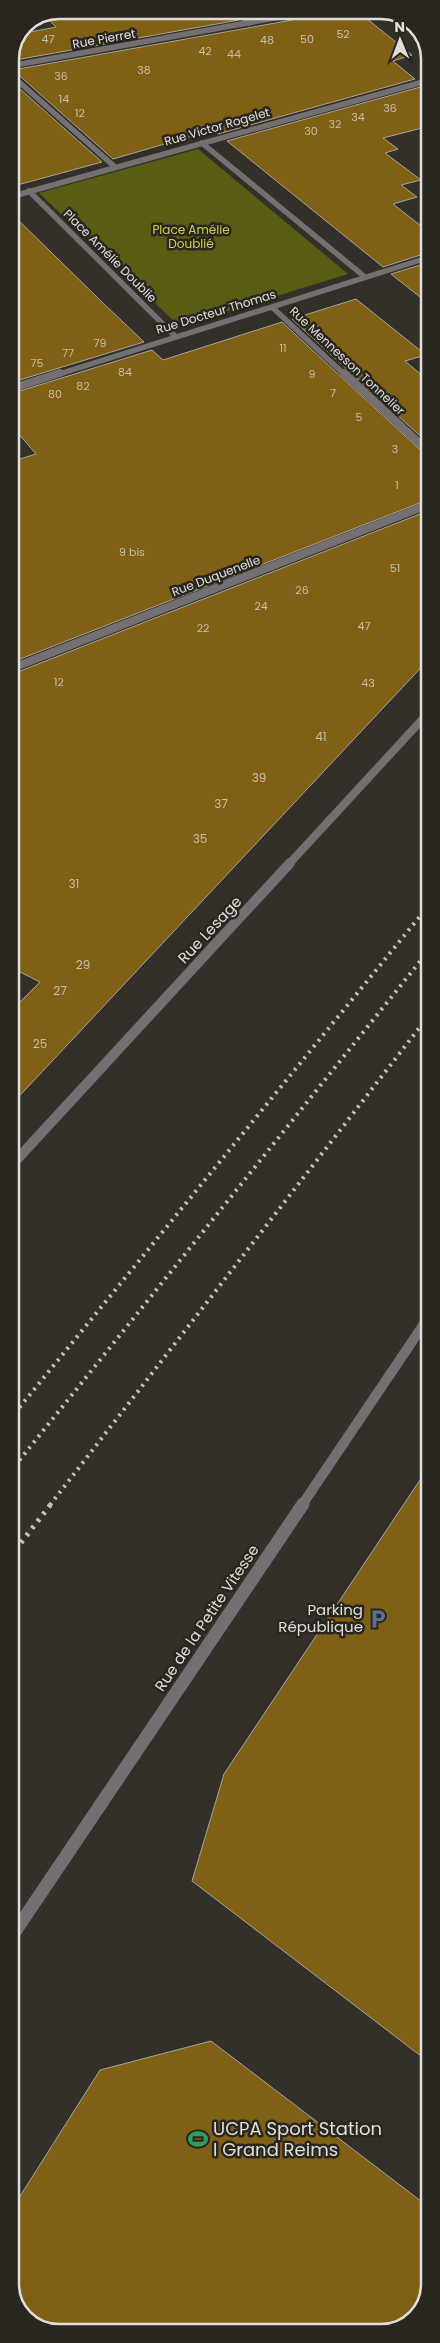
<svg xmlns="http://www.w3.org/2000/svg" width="440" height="2343" font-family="Poppins,sans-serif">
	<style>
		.green { fill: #5b5c14 }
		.building { fill: #7f6015; stroke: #a8a49d }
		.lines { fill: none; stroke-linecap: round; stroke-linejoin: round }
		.service { stroke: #747071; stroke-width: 5.5 }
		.minor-far1 { stroke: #747071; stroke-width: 5.5 }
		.minor { stroke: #747071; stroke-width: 8 }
		.tertiary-far2 { stroke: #747071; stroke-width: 8 }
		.tertiary-far1 { stroke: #747071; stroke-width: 10 }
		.tertiary { stroke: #747071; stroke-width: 13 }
		.rail-far1 { stroke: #c4c1bd; stroke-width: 4; stroke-dasharray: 2.5 5; stroke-linecap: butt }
		.rail { stroke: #c4c1bd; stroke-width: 5; stroke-dasharray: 3 6; stroke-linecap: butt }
		.labels { text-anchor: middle; stroke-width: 5; stroke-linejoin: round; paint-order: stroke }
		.far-number-label { font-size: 11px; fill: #c8bea9 }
		.far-street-label { font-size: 12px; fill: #e0deda; stroke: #292620 }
		.far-park-label { font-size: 12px; fill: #ced04d; stroke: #292620 }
		.number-label { font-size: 12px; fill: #c8bea9 }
		.street-label { font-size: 15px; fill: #e0deda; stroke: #292620 }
		.poi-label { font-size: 15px; fill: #e0deda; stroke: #292620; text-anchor: end }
		.near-poi-label { font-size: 18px; fill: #e0deda; stroke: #292620; text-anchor: start }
		.rim { fill: none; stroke: #e0deda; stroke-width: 2.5 }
	</style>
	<rect width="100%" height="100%" fill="#33302a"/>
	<!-- green -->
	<path class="green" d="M198,149L348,274L179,326L39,193Z"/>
	<!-- building -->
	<path class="building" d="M101,10H230L239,20L10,61L20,34L56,27L49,20Z
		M242,10H291L250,18Z
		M324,10H356L412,55L393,61L415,79L218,134L213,130L113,159L13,70L320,15Z
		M10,80L102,162L10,187Z
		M424,86L430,91V126L383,138L398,149L385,153L421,180L401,185L417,197L393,204L430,233V252L383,267L227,141Z
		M10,212L102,302L144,342L10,383Z
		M430,262V305L391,274Z
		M356,299L426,355L405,361L430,382V445L292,319Z
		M282,322L430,459V499L10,663V462L36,454L10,424V394L152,350L163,360Z
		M430,510V658L10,1106V1012L40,982L10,967V675Z
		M430,1465V2063L192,1881L224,1774Z
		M211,2041L430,2208V2284L418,2316L388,2333H53L25,2319L10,2291V2212L100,2070Z"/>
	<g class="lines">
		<!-- service -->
		<path class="service" d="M235,10L249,23"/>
		<!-- minor-far1 -->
		<path class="minor-far1" d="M10,66L319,10
			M10,74L115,167
			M202,143L365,277
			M29,191L176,337
			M10,197L430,80
			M272,307L345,375
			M56,375L430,257"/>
		<!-- minor -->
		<path class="minor" d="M344,373L430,453
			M10,389L60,373
			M10,669L430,504"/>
		<!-- tertiary-far2 -->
		<path class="tertiary-far2" d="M289,864L430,711"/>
		<!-- tertiary-far1 -->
		<path class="tertiary-far1" d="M10,1167L290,863
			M302,1505L430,1315"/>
		<!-- tertiary -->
		<path class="tertiary" d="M10,1939L303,1504"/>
		<!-- rail-far1 -->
		<path class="rail-far1" d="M10,1419L430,904
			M10,1472L430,949
			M50,1505L430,1014"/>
		<!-- rail -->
		<path class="rail" d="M10,1557L51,1504"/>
	</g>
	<!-- icons -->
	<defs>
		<symbol id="parking-bare" viewBox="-9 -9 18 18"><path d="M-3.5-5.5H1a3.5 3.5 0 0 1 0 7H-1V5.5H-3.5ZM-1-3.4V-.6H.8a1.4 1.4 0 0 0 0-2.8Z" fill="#5c6f8a" stroke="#292620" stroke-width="2.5" paint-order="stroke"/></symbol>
		<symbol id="stadium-bare" viewBox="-9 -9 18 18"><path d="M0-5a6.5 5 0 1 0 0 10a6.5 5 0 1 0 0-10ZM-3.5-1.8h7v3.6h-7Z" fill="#2e9e5b" stroke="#292620" stroke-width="2.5" paint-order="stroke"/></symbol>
	</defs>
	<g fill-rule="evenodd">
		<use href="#parking-bare" x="364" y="1605" width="28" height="28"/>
		<use href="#stadium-bare" x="184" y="2125" width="28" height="28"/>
	</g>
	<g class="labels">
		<!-- far-number labels -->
		<g class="far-number-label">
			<text x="343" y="38">52</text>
			<text x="48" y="43">47</text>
			<text x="307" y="43">50</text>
			<text x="267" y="44">48</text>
			<text x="205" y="55">42</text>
			<text x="234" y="58">44</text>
			<text x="144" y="74">38</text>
			<text x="61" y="80">36</text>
			<text x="64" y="103">14</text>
			<text x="390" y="112">36</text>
			<text x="80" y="117">12</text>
			<text x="358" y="121">34</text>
			<text x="335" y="128">32</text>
			<text x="311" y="135">30</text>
			<text x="100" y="347">79</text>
			<text x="283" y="352">11</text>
			<text x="68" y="357">77</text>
			<text x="37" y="367">75</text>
			<text x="125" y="376">84</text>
			<text x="312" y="378">9</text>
			<text x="83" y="390">82</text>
			<text x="333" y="397">7</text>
			<text x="55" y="398">80</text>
			<text x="359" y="421">5</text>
			<text x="395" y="453">3</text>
			<text x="397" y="489">1</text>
			<text x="132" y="556">9 bis</text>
			<text x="395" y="572">51</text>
			<text x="302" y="594">26</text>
			<text x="261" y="610">24</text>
			<text x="364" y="630">47</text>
			<text x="203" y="632">22</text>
			<text x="59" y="686">12</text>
			<text x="368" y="687">43</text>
		</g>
		<!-- far-street labels -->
		<g class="far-street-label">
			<text transform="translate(104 39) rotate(-10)" y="4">Rue Pierret</text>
			<text transform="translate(217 127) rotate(-16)" y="4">Rue Victor Rogelet</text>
			<text transform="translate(110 256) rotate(45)" y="4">Place Amélie Doublie</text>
			<text transform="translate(216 312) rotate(-17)" y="4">Rue Docteur Thomas</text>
			<text transform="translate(347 361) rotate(43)" y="4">Rue Mennesson Tonnelier</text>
			<text transform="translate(216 576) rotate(-21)" y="4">Rue Duquenelle</text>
		</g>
		<!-- far-park labels -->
		<g class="far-park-label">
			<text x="191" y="234">Place Amélie<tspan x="191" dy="14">Doublié</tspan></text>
		</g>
		<!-- number labels -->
		<g class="number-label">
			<text x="321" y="741">41</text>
			<text x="259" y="782">39</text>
			<text x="221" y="808">37</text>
			<text x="200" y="843">35</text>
			<text x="74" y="888">31</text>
			<text x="83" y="969">29</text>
			<text x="60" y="995">27</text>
			<text x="40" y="1048">25</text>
		</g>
		<!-- street labels -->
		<g class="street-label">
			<text transform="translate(210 930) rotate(-47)" y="5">Rue Lesage</text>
			<text transform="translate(207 1618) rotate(-56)" y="5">Rue de la Petite Vitesse</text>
		</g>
		<!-- poi labels -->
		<g class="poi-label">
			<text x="363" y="1615">Parking<tspan x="363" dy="17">République</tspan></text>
		</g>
		<!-- near-poi labels -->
		<g class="near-poi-label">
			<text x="213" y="2135">UCPA Sport Station<tspan x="213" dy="21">I Grand Reims</tspan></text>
		</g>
	</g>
	<!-- crop -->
	<path d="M0 0H440V2343H0ZM59 19H381A40 40 0 0 1 421 59V2284A40 40 0 0 1 381 2324H59A40 40 0 0 1 19 2284V59A40 40 0 0 1 59 19Z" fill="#292620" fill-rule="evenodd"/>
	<path class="rim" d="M59 19H381A40 40 0 0 1 421 59V2284A40 40 0 0 1 381 2324H59A40 40 0 0 1 19 2284V59A40 40 0 0 1 59 19Z"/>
	<!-- north arrow -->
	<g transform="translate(400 40) rotate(359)" stroke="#292620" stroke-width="4" paint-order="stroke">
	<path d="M0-4L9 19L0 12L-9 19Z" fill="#e0deda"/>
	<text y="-8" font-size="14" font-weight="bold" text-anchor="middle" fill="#e0deda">N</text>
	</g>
</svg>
